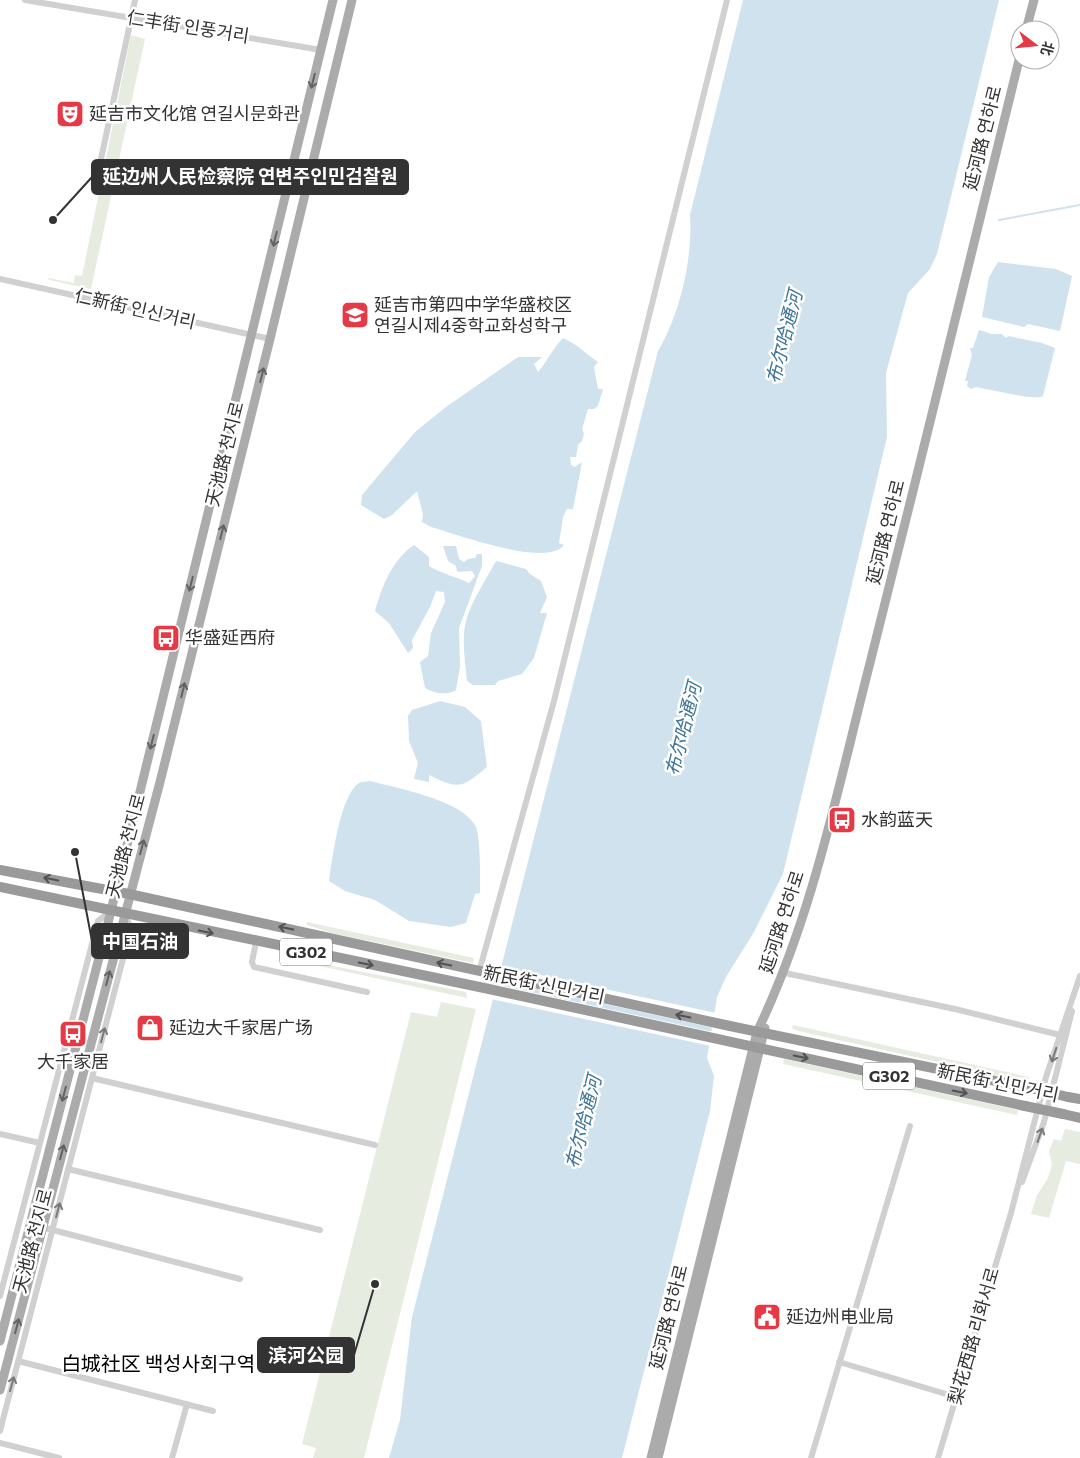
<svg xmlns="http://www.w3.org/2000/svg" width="1080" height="1458" font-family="Commissioner,'Noto Sans SC','Noto Sans KR',sans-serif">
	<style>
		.green { fill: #e6ecdf }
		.water { fill: #cfe2ee }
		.pier { fill: #fff }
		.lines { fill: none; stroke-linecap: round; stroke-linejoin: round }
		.stream { stroke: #cfe2ee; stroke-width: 2 }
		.minor { stroke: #d0d0d0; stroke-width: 6 }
		.major { stroke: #ababab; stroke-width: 9 }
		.highway { stroke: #9a9a9a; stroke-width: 10 }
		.highway-bridge { stroke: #9a9a9a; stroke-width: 10 }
		.oneway { stroke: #636363 }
		.oneway2 { stroke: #525252 }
		.oneway3 { stroke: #7a7a7a }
		.labels { text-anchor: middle; stroke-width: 5; stroke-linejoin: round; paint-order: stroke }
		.shield { fill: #fff; stroke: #707070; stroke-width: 1 }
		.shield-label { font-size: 16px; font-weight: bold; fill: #333 }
		.street-label { font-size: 18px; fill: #333; stroke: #fff }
		.poi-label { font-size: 18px; fill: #333; stroke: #fff; text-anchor: start }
		.water-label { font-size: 19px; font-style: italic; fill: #3f7597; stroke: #fff }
		.quarter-label { font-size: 20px; fill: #000; stroke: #fff }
		.leader { fill: none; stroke: #333; stroke-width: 2 }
		.callout-dot { fill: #333; stroke: #fff; stroke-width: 2 }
		.callout { fill: #333; stroke: #333; stroke-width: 2 }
		.callout-label { font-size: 19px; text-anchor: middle; font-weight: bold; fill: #fff }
	</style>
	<rect width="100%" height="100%" fill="#fff"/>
	<!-- green -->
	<path class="green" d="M131,35L145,39L91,289L49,280L48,278L74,283L75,275L82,276Z
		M307,922L474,958L473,963L332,933L307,925Z
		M297,959L466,992L467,998L297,961Z
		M441,1002L476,1009L364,1458H313L316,1448L302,1444L411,1012L437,1017Z
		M793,1025L1029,1077L1027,1082L798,1031L792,1028Z
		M784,1059L1018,1110L1017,1115L783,1064Z
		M1065,1129L1080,1132V1164L1066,1161L1049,1218L1031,1214L1037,1195L1048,1178L1052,1165L1049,1151L1054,1139L1061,1141Z"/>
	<!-- water -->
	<path class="water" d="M743,0H999L937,254L930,269L908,293L886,373L887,437L783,874L754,932L726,977L717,997L707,1058L714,1076L710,1111L622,1458H389L400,1420L412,1317L658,351C680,314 693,258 690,215Z
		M998,262L1056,269L1072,276L1060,331L1028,324L1024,327L982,317L989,277Z
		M979,330L992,334H1002L1006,338L1008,336L1042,343L1055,348L1043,396C1036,401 988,389 976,387L971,389L967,386L968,381H965L972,355L970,348H973Z
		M563,338C577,344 586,354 598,362L594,367L598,389H603L598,406L594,409H588L582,429L584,434L582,441L578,445L576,457H570L571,465L575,467L582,462L573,509H567L563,517L559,543L564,545C547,568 456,534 431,527L422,522L423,514L417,491L392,515L384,519L361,505L362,495L415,432L446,407L518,357H542L534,364L538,372C548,361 552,349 563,338Z
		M414,545L429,557V566C442,574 455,576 469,583L475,576L472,571L457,572L456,566L448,561L443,546H456L459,559L464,562L468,559L475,558L477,554H482V566L459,628L460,667L456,690C447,696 433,693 425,688L420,662L428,656L431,633L445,602L444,592L436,591L430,607L412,640L413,648L408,653L389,623L375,611C382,586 392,560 414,545Z
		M496,561L526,569L530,574L541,581L547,597L540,613H547L534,658L522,674L498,681L495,685H473L467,681C465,660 460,633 469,612C476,594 487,578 496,561Z
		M440,701L465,707L481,721L487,767C462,788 459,790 429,775V782L414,779L418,763L409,741L408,716L412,710Z
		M370,781C397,788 461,800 475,825C481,835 480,879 480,893L475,894L466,923L451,927L409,921L375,900L345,891L329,881C332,860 340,795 359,783C362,781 367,782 370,781Z"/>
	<!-- pier -->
	<path class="pier" d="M499,966L716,1013L714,1028L495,980Z
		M494,984L713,1032L711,1046L491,999Z"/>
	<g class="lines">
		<!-- stream -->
		<path class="stream" d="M999,220L1080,205"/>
		<!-- minor -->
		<path class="minor" d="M25,0L321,50
			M101,159L135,0
			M0,279L270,339
			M256,942L252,962L254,967L367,992
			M479,972L554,701L727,0
			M785,973L955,1009L1060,1035
			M92,1078L375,1145
			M0,1134L40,1143
			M68,1169L320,1230
			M1022,1182L1044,1122L1072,1011
			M30,1224L240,1279
			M0,1296L98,921L111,911
			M18,1361L213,1411
			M839,1362L956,1397
			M0,1431L131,928L125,915
			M0,1443L59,1458
			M172,1458L187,1404
			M811,1458L910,1126
			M938,1458L1011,1213L1046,1077L1080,976"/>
		<!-- major -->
		<path class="major" d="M1026,30L1034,0
			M0,1341L108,923L333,0
			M0,1390L160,782L270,339L352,0
			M651,1458L757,1032C813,916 838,787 870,663C921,461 970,259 1020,56
			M658,1458L765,1028"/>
		<!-- highway -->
		<path class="highway" d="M0,870L129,894L730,1026L1030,1088
			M0,887L489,989L1025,1106
			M1068,1097L1080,1099
			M1063,1114L1080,1118"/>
		<!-- highway-bridge -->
		<path class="highway-bridge" d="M1030,1088L1068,1097
			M1025,1106L1063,1114"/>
	</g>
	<!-- one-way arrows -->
	<defs><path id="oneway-shaft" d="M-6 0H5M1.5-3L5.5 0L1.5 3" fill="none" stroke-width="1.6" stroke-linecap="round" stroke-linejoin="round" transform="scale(1.25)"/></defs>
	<g class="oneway">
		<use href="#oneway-shaft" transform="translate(313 81) rotate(104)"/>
		<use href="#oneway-shaft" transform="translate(275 239) rotate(104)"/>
		<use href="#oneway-shaft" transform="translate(262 375) rotate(-76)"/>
		<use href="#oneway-shaft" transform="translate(222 532) rotate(-76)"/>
		<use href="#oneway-shaft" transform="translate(191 584) rotate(104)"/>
		<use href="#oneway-shaft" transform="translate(183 690) rotate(-76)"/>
		<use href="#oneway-shaft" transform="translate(152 742) rotate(104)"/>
		<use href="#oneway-shaft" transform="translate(142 847) rotate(-75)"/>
		<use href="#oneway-shaft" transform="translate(108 978) rotate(-75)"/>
		<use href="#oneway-shaft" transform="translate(64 1094) rotate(105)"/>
		<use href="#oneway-shaft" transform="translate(62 1152) rotate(-75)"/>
		<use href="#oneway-shaft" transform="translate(17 1326) rotate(-75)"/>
	</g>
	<g class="oneway2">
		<use href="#oneway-shaft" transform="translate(51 879) rotate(-169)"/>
		<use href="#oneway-shaft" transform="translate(286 928) rotate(-168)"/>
		<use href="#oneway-shaft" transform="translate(206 932) rotate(12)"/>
		<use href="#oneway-shaft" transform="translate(366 964) rotate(12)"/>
		<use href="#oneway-shaft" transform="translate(444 964) rotate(-168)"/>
		<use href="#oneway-shaft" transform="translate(683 1016) rotate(-168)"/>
		<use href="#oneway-shaft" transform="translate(801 1057) rotate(12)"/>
		<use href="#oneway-shaft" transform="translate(960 1092) rotate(12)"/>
	</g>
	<g class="oneway3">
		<use href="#oneway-shaft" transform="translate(103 1035) rotate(-75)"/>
		<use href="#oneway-shaft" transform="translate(1054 1055) rotate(108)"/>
		<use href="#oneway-shaft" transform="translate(1040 1135) rotate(-70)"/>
		<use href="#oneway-shaft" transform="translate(58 1210) rotate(-75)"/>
		<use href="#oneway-shaft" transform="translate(12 1384) rotate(-75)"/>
	</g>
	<!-- icons -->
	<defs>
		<symbol id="theatre-square" viewBox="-11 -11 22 22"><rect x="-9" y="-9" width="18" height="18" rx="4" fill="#e63946" stroke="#fff"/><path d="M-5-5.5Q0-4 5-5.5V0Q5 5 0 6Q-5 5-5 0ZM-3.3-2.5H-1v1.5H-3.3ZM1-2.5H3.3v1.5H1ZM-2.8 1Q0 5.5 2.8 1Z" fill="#fff"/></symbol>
		<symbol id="school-square" viewBox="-11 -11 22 22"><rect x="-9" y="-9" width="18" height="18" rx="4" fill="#e63946" stroke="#fff"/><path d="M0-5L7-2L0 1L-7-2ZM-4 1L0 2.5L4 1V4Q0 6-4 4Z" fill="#fff"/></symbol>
		<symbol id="bus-square" viewBox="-11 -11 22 22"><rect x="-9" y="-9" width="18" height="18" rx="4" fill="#e63946" stroke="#fff"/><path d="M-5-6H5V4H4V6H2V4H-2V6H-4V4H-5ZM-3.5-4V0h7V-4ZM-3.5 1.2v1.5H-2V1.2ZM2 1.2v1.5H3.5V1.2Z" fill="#fff"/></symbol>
		<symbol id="shop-square" viewBox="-11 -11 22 22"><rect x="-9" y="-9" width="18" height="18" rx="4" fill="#e63946" stroke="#fff"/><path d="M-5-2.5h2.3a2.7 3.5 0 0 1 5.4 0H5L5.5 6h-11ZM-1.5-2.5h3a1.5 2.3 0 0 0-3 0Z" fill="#fff"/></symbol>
		<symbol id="civic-square" viewBox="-11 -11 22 22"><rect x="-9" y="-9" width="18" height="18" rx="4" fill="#e63946" stroke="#fff"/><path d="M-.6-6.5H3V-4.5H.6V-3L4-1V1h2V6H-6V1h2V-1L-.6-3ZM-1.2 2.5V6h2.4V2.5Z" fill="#fff"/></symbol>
	</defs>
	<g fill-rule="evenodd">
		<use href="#theatre-square" x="54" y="98" width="32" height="32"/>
		<use href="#school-square" x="339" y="299" width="32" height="32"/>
		<use href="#bus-square" x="150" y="622" width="32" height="32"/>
		<use href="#bus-square" x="826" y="804" width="32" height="32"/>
		<use href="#shop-square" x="134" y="1012" width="32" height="32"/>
		<use href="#bus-square" x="57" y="1018" width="32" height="32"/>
		<use href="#civic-square" x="751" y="1301" width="32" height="32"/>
	</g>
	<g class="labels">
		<!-- shield labels -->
		<g class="shield">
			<rect x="280" y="938.5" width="52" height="27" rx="4"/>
			<rect x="863" y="1062.5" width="52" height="27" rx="4"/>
		</g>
		<g class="shield-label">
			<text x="306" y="958">G302</text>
			<text x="889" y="1082">G302</text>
		</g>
		<!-- street labels -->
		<g class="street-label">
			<text transform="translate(188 27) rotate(9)" y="6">仁丰街 인풍거리</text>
			<text transform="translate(983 138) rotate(-76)" y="6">延河路 연하로</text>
			<text transform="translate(135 309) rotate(13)" y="6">仁新街 인신거리</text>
			<text transform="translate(225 454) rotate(-76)" y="6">天池路 천지로</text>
			<text transform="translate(886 532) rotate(-76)" y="6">延河路 연하로</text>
			<text transform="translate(126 846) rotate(-75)" y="6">天池路 천지로</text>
			<text transform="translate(782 922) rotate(-72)" y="6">延河路 연하로</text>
			<text transform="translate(544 985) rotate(12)" y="6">新民街 신민거리</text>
			<text transform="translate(998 1083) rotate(12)" y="6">新民街 신민거리</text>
			<text transform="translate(33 1241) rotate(-75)" y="6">天池路 천지로</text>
			<text transform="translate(669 1317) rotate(-76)" y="6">延河路 연하로</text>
			<text transform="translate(974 1336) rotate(-74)" y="6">梨花西路 리화서로</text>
		</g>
		<!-- poi labels -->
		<g class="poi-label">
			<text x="89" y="120">延吉市文化馆 연길시문화관</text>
			<text x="374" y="311">延吉市第四中学华盛校区<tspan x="374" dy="21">연길시제4중학교화성학구</tspan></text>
			<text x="185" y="644">华盛延西府</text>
			<text x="861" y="826">水韵蓝天</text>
			<text x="169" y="1034">延边大千家居广场</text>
			<text x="73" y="1068" text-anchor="middle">大千家居</text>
			<text x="786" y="1323">延边州电业局</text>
		</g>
		<!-- water labels -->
		<g class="water-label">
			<text transform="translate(784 337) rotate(-76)" y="7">布尔哈通河</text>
			<text transform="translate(683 729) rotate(-76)" y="7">布尔哈通河</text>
			<text transform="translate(583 1122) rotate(-76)" y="7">布尔哈通河</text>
		</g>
		<!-- quarter labels -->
		<g class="quarter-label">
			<text x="158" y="1371">白城社区 백성사회구역</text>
		</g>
	</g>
	<!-- callouts -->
	<path class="leader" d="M53 220L92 177M75 852L92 941M375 1284L354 1355"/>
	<g class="callout-dot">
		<circle cx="53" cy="220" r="5"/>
		<circle cx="75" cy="852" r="5"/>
		<circle cx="375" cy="1284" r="5"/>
	</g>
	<g class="callout">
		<rect x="92" y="160" width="316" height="34" rx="5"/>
		<rect x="92" y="924" width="96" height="34" rx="5"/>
		<rect x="258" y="1338" width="96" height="34" rx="5"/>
	</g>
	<g class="callout-label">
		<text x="250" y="183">延边州人民检察院 연변주인민검찰원</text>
		<text x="140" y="948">中国石油</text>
		<text x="306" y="1362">滨河公园</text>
	</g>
	<!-- north arrow -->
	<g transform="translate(1035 45) rotate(106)"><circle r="24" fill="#ffffff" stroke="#adadad"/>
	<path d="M0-4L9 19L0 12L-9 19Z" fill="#e63946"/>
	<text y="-8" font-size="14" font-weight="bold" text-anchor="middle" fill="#333333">北</text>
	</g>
</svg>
